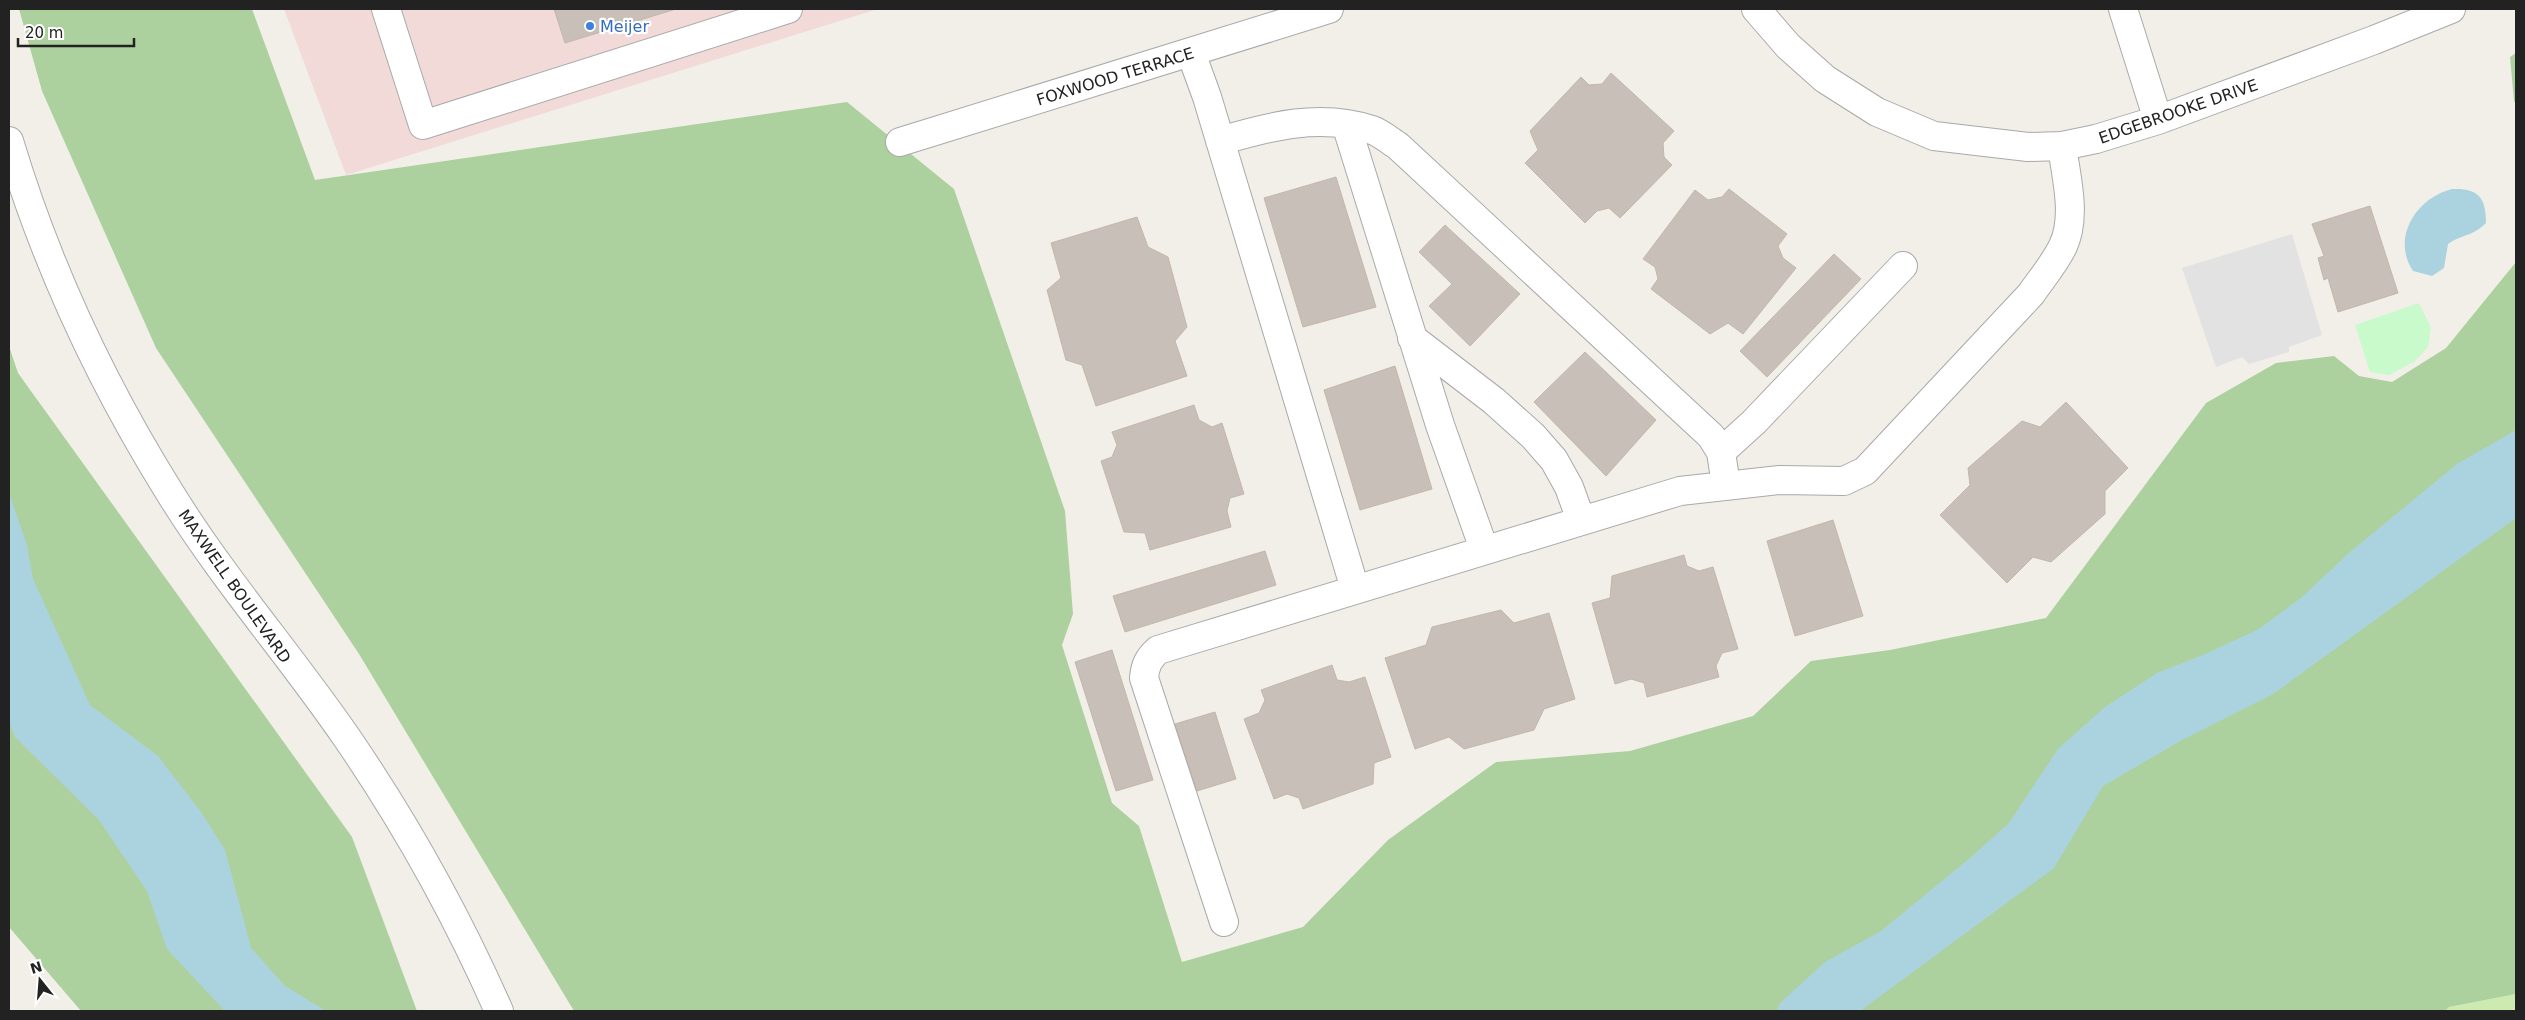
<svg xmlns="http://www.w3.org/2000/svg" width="2525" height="1020" font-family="'DejaVu Sans',sans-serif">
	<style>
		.commercial { fill: #f2dad9 }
		.grass { fill: #cdebb0 }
		.forest { fill: #add19e }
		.park { fill: #c8facc }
		.parking { fill: #e2e2e2 }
		.water { fill: #aad3df }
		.building { fill: #c7bfb8; stroke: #c4b6ab }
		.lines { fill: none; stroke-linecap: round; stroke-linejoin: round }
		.minor-casing { stroke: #a9a9a9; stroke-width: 30 }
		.minor { stroke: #fff; stroke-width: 28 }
		.shop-dot { fill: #3f7fe0; stroke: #fff; stroke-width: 2 }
		.labels { text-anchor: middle; stroke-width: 4.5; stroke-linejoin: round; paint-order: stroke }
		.shop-label { font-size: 16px; fill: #366cbe; stroke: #fff; text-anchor: start }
		.street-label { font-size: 16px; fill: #222; stroke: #fff }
	</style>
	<rect width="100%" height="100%" fill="#f2efe9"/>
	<!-- commercial -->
	<path class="commercial" d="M284,9H878L346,175Z"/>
	<!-- grass -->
	<path class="grass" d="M2516,994V1011H2445L2449,1007Z"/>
	<!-- forest -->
	<path class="forest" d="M19,9H252L315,180L847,102L954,189L1065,511L1073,614L1062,645L1112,803L1139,826L1182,962L1303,927L1388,840L1496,762L1630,751L1753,716L1811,661L1890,650L2046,618L2206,403L2276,363L2334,356L2359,376L2392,382L2446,348L2516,262V994L2449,1007L2445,1011H574L359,654L156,348L42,91Z
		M2516,53V104L2514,101L2510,57Z
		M9,346L18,373L352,837L417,1011H81L9,927Z"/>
	<!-- park -->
	<path class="park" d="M2419,303L2431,328L2428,347L2414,362L2389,375L2370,372L2355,325Z"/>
	<!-- parking -->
	<path class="parking" d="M2292,234L2322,335L2289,347V352L2249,364L2242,357L2216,367L2182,268Z"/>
	<!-- water -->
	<path class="water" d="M2452,189C2479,188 2486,198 2486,223C2472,237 2462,234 2448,244L2444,268L2432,276L2413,271C2391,238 2416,198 2452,189Z
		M2516,430V518L2273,694L2182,740L2103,786L2054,868L1860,1011H1777L1780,1003L1825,962L1881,931L1970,858L2009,823L2058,749L2105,707L2157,673L2203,655L2259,629L2302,597L2350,552L2457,464Z
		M9,493L27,545L33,579L90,705L158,756L201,812L225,850L251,948L285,986L326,1011H225L167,949L147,891L99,820L15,737L9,722Z"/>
	<!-- building -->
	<path class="building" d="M554,9H676L565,43Z
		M1611,73L1674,131L1663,143L1664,157L1672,165L1620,218L1609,208L1597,211L1585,223L1525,163L1538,150L1530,131L1581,77L1589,85L1602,84Z
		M1336,177L1376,307L1303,327L1264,198Z
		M1729,189L1787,234L1778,246L1783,258L1796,268L1743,334L1728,323L1710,334L1651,289L1658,279L1655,267L1643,259L1695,190L1708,200L1722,197Z
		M2370,206L2398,293L2338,312L2328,278L2324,280L2318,258L2324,256L2312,224Z
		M1137,217L1148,247L1168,257L1187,327L1175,341L1187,376L1096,406L1082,365L1066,360L1047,290L1061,278L1051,243Z
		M1445,225L1520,294L1470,346L1429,306L1452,284L1419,252Z
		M1834,254L1861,279L1767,377L1740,351Z
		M1585,352L1656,420L1606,476L1534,402Z
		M1395,366L1432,489L1360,510L1324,390Z
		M2066,402L2128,468L2105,491V514L2051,562L2033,557L2007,583L1940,515L1970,485L1968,468L2022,421L2040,427Z
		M1194,405L1199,420L1212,427L1222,423L1244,494L1230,498L1227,511L1231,527L1150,550L1145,533L1124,532L1101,461L1112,457L1117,445L1112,432Z
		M1833,520L1863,616L1795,636L1767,541Z
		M1265,551L1276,585L1125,632L1113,596Z
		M1684,555L1687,566L1699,571L1713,567L1738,649L1722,653L1716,666L1719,677L1647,697L1644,683L1631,679L1615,684L1592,603L1610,598L1612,576Z
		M1501,610L1514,623L1549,613L1575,699L1544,709L1534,730L1464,749L1449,737L1415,749L1385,658L1426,645L1432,627Z
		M1112,650L1153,780L1116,791L1075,662Z
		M1332,665L1337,680L1349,682L1365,677L1391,757L1374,763L1373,784L1303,809L1299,798L1287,794L1274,799L1244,719L1259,713L1265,700L1261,690Z
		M1215,712L1236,779L1197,791L1175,724Z"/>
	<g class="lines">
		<defs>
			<path id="minor" d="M386,9L423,125L788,9
				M1756,9L1788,46L1825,79L1877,112L1934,136L2028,147L2062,146L2096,139L2158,120L2374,40L2451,9
				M2123,9L2158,120
				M1191,53L1207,97L1355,589
				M1346,124L1440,425L1484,549
				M9,141C46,264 102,384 170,493C223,579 290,655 347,738C406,824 457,916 499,1011
				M1220,141C1270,126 1321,113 1372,130C1381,133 1390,141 1398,146L1711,436L1721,452L1726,485
				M900,142L1329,9
				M1412,338L1494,401L1533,436L1554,460L1569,487L1581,520
				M1721,452L1754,422L1903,266
				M1224,922L1144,678C1145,666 1148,659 1158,650L1680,491L1780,480L1844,481L1865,471L2031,294C2042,278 2055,263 2063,246C2077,216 2066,177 2062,146"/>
		</defs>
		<!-- minor casing -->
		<use href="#minor" class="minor-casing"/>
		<!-- minor -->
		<use href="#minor" class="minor"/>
	</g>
	<!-- markers -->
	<circle class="shop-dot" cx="590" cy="26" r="5"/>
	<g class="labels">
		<!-- shop labels -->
		<g class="shop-label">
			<text x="600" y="32">Meijer</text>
		</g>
		<!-- street labels -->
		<g class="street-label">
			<text transform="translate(1115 76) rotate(-17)" y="6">FOXWOOD TERRACE</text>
			<text transform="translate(2178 111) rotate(-19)" y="6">EDGEBROOKE DRIVE</text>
			<text transform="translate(235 586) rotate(55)" y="6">MAXWELL BOULEVARD</text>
		</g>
	</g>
	<!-- border -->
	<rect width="2525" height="1020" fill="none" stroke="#222222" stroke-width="20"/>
	<!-- north arrow -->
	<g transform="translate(40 980) rotate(343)" stroke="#ffffff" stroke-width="4" paint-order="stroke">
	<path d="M0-4L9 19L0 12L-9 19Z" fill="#222222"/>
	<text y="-8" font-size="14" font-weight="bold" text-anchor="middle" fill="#222222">N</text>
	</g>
	<!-- scale -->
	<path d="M18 38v8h116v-8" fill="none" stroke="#222222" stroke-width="2.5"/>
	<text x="25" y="38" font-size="15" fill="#222222" stroke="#ffffff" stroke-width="4" paint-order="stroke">20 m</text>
</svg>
